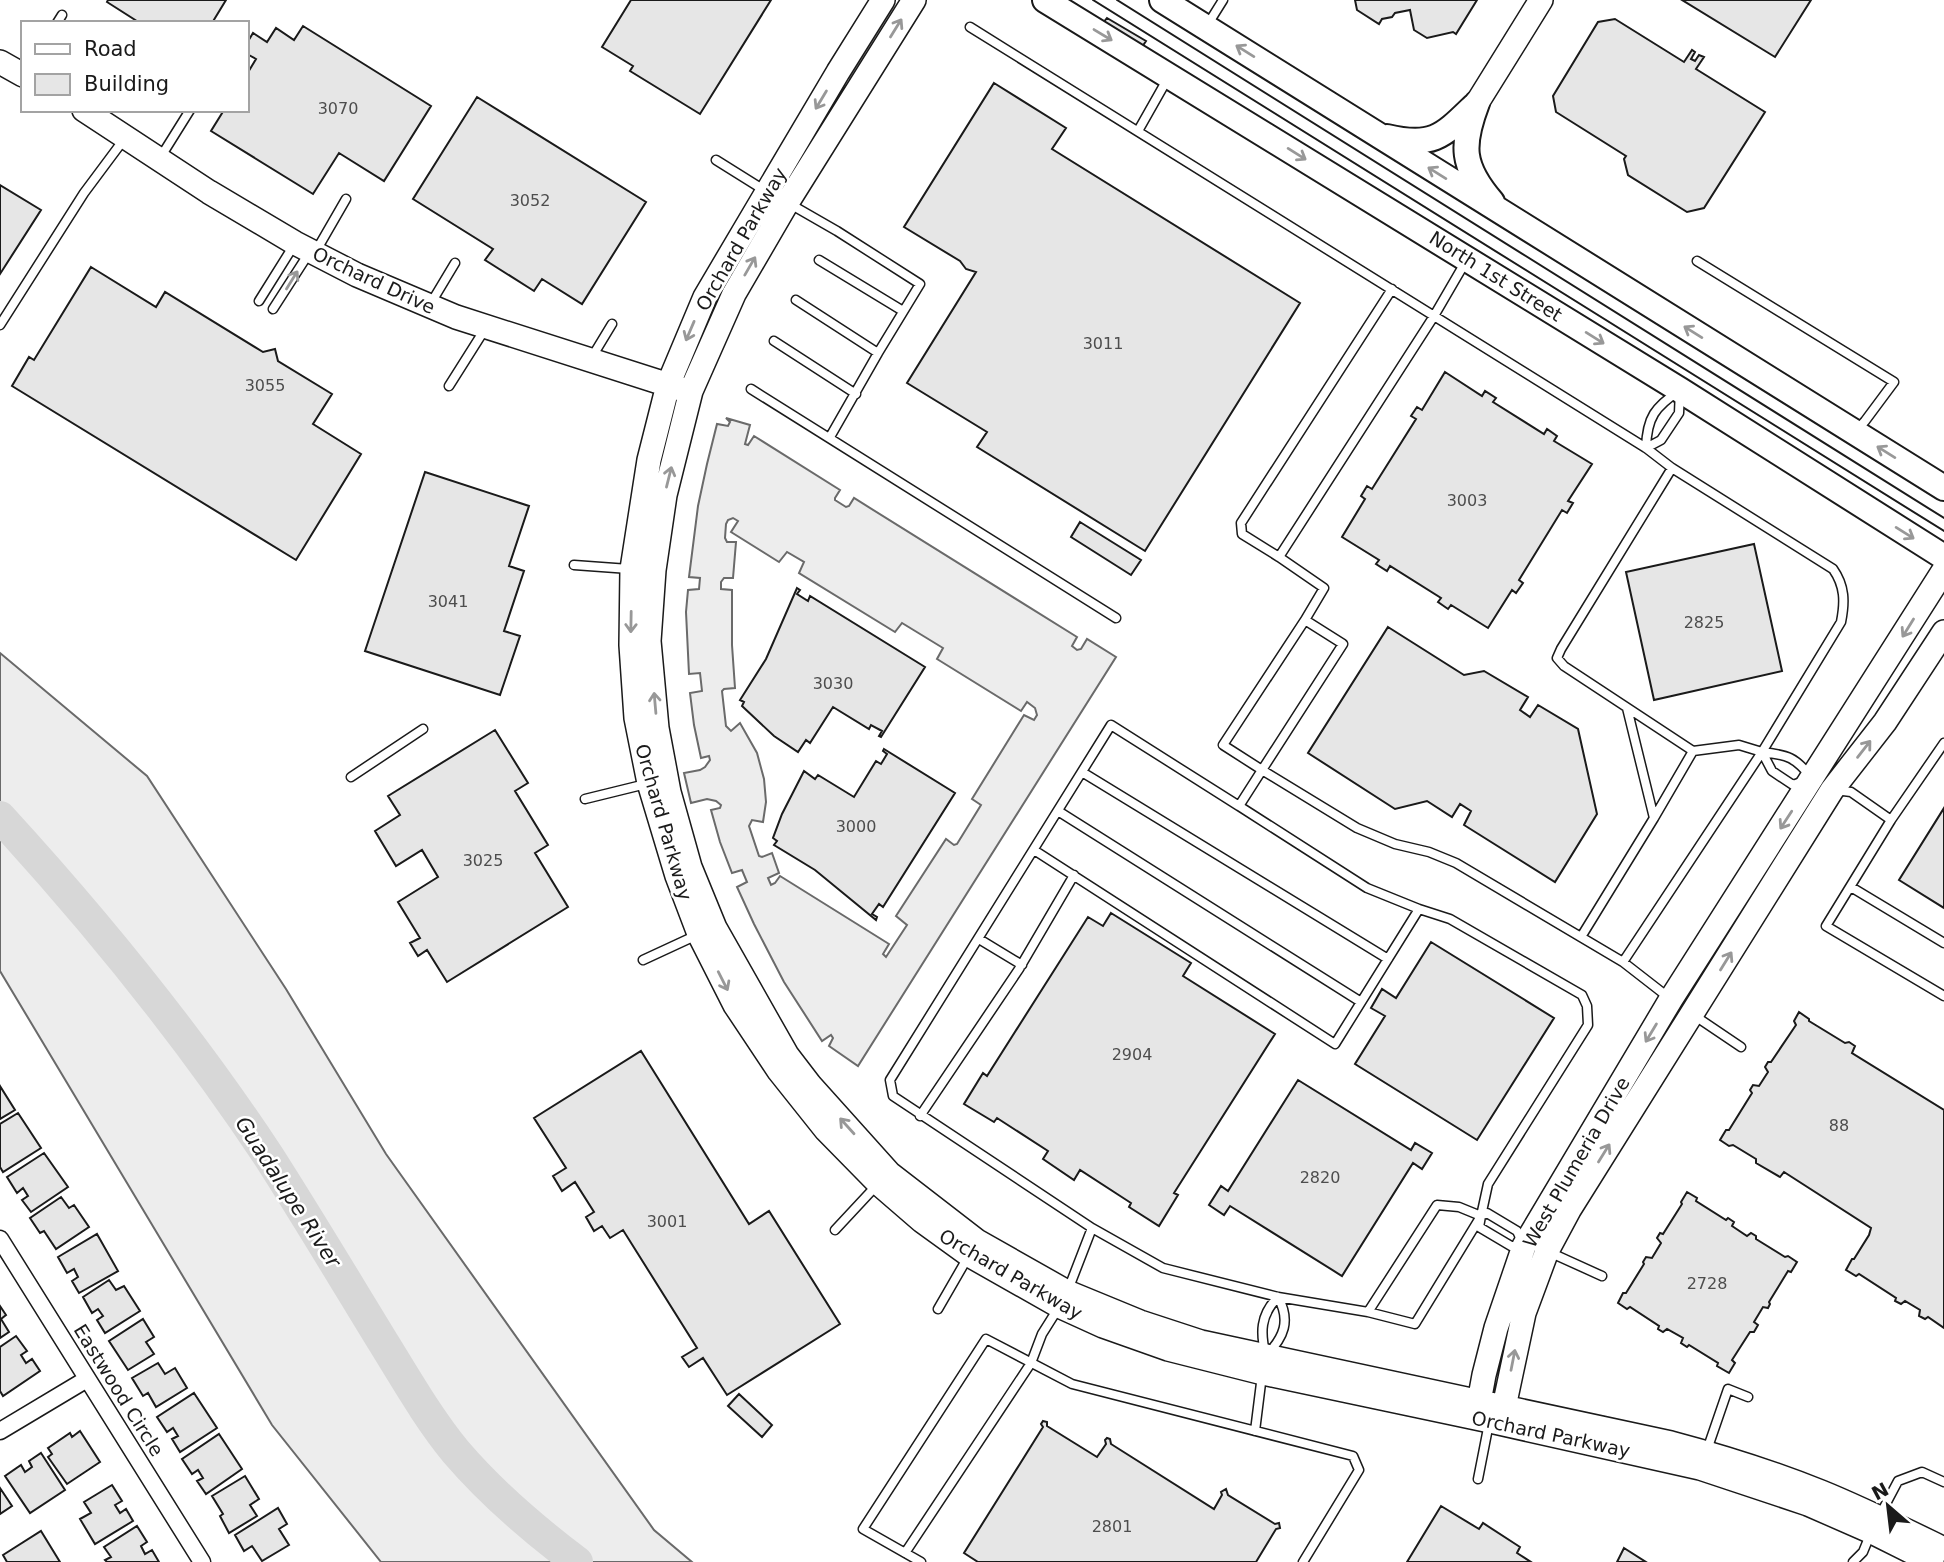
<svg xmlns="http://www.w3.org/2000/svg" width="1944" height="1562" font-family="'DejaVu Sans',sans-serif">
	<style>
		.built { fill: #ededed; stroke: #6a6a6a; stroke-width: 2; fill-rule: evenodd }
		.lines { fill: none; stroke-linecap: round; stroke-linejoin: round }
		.river { stroke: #d7d7d7; stroke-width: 32 }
		.building { fill: #e6e6e6; stroke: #1a1a1a; stroke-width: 2 }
		.lane-casing { stroke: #1a1a1a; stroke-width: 11 }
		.street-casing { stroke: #1a1a1a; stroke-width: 19 }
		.secondary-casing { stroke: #1a1a1a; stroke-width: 26 }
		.primary-casing { stroke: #1a1a1a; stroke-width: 28 }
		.lane { stroke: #fff; stroke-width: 8 }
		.street { stroke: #fff; stroke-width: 16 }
		.secondary { stroke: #fff; stroke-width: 23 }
		.primary { stroke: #fff; stroke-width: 24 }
		.tram { stroke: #1a1a1a; stroke-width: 2 }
		.oneway { stroke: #989898 }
		.labels { text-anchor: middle; stroke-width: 5; stroke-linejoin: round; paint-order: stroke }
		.number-label { font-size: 16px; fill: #4d4d4d }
		.street-label { font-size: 19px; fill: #1a1a1a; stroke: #fff }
		.water-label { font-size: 21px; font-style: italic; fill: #1a1a1a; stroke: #fff }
	</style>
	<rect width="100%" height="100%" fill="#fff"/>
	<!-- built -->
	<path class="built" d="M726,418L750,425L745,444L748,445L754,436L840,490L835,498V500L846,507L849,506L854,498L1077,637L1072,646L1077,650L1081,649L1087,639L1116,657L858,1066L829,1046L833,1038L831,1035L822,1041L784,982L754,924L737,887L747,882L742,870L732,873L720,842L711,810L720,808L721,805L716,801L707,799L691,803L684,773L700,770L705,767L710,760L709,756L701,758L694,725L690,693L702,691L700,673L689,674L686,612L688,590L699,589L700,578L689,577L698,506L707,464L717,424L728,426L730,422ZM733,518L738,521L731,532L779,562L787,552L804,562L799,573L895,632L902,623L943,648L937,659L1021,711L1027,702L1035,708L1037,715L1034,720L1024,715L972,799L981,805L957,844L954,845L946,839L896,916L907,925L886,957L883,954L889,944L780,876L775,883L771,885L768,878L779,873L772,853L762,857L759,856L749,826L752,820L763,822L766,802L764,779L757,753L740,723L731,731L726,726L722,691L724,689L735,688L732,645V590L721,589V582L724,578H733L736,542H727L725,538L726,524L728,520Z
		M0,653L147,776L286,989L386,1154L654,1530L692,1562H381L272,1425L0,971Z"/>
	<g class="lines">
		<!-- river -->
		<path class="river" d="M0,817C98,924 189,1036 269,1157C308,1218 345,1280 383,1342C406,1379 428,1418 456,1452C492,1494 533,1529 577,1562"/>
	</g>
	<!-- building -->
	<path class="building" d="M108,0H226L212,23H140L107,2Z
		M631,0H771L700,114L630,71L633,66L602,47Z
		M1355,0H1477L1456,34L1453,32L1427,38L1414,30L1410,10L1395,13L1392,17L1382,19L1379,24L1357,10Z
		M1682,0H1811L1775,57Z
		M1107,18L1146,41L1142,47L1103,23Z
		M1615,19L1684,62L1692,50L1695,52L1691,59L1695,61L1699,55L1704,57L1696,69L1765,112L1704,208L1687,212L1628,175L1624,159L1626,156L1556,112L1553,96L1598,22Z
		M303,26L431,106L384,181L339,153L313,194L211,131L224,110H247V74L256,59L247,54V43L253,33L267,42L276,28L294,40Z
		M994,83L1066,128L1052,149L1300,303L1145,551L977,447L987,432L907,383L976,272L966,269L960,261L904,227Z
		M477,97L646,202L582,304L542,279L534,291L485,260L493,249L413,199Z
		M0,185L41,210L0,274Z
		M91,267L156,307L165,292L263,352L275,349L278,361L332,394L313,424L361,454L296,560L12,386L29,357L34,360Z
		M1445,372L1482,396L1485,391L1496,398L1493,402L1544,434L1547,429L1557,436L1554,441L1592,464L1568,501L1573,503L1567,513L1562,510L1519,580L1523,583L1516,593L1512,590L1488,628L1451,605L1448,609L1438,602L1441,598L1390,566L1387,571L1376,564L1379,560L1342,537L1365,499L1361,496L1367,486L1372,489L1416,419L1411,416L1417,407L1422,410Z
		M425,472L529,506L509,566L524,571L504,631L520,636L500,695L365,651Z
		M1080,522L1141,560L1131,575L1071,537Z
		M1754,544L1782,671L1654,700L1626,572Z
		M797,588L800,590L797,594L808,601L810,596L925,667L881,737L879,736L882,731L871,725L869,729L833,707L810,743L806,740L798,752L774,736L742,706L744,702L740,700L766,659Z
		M1388,627L1464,675L1484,671L1528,697L1520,710L1530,717L1538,705L1578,729L1597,814L1555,882L1464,825L1471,811L1460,804L1452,817L1427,801L1395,809L1308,753Z
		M495,730L528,783L515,791L548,845L535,853L568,907L447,982L427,950L418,956L410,943L420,938L398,902L438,877L422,850L396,866L375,831L400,815L388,796Z
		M884,749L955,793L883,907L879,904L872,914L877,917L876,920L815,870L774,845L777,841L773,838L782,814L804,771L815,779L818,775L854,797L876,761L881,764L887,754L883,751Z
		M1944,808V908L1899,880Z
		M1111,913L1191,963L1183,976L1275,1034L1174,1193L1178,1195L1159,1226L1129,1207L1131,1203L1080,1170L1074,1180L1043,1159L1048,1151L997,1118L994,1122L964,1104L983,1073L987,1076L1088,917L1103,926Z
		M1431,942L1554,1018L1477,1140L1355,1064L1385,1016L1371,1008L1382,989L1396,998Z
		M1799,1012L1809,1019V1021L1845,1043L1849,1042L1855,1046L1852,1053L1944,1110V1328L1928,1317L1925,1319L1919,1316L1920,1310L1905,1301L1901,1304L1895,1301L1896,1298L1859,1274L1856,1276L1846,1270L1852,1259H1854L1869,1235L1871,1228L1784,1172L1780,1177L1756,1163V1159L1733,1145L1729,1146L1720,1140L1726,1130H1729L1752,1093L1750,1090L1753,1085L1759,1086L1768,1072L1765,1067L1768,1062H1771L1796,1025L1794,1021Z
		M641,1051L749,1224L769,1211L840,1324L727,1395L703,1358L689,1367L682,1357L697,1348L623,1230L610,1238L602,1226L594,1231L586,1217L594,1212L575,1182L562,1191L553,1176L566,1168L534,1118Z
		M1298,1080L1411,1150L1415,1143L1432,1153L1422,1169L1413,1163L1342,1276L1230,1206L1224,1215L1209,1205L1221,1186L1228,1191Z
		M0,1086L15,1110L0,1119Z
		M18,1113L41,1148L3,1172L0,1167V1124Z
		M44,1153L68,1187L31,1212L22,1200L28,1196L23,1188L17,1193L7,1177Z
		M1687,1192L1697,1198L1696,1201L1726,1220L1728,1218L1734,1222L1732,1226L1747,1236L1751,1233L1756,1236V1239L1785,1257L1788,1256L1797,1262L1791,1272L1788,1271L1769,1302L1770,1304L1768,1308L1763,1307L1754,1322L1758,1325L1754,1332H1750L1732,1360L1735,1363L1729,1373L1717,1366L1718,1363L1689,1345L1687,1347L1681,1343L1683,1338L1667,1329L1663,1332L1658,1329L1659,1326L1630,1307L1627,1309L1618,1303L1623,1293H1626L1644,1264L1643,1262L1646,1257L1652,1258L1661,1243L1657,1238L1660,1233L1663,1234L1682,1204L1681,1202Z
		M61,1197L69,1208L74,1205L89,1227L56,1249L44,1231L40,1233L30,1218Z
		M97,1234L118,1271L79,1293L72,1281L78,1277L74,1269L67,1273L58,1257Z
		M109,1280L116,1290L124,1286L140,1311L105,1333L97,1320L103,1316L98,1309L92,1313L83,1297Z
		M0,1306L6,1315L1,1319L9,1332L0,1338Z
		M143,1319L154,1337L146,1342L154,1354L128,1370L109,1341Z
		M16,1336L27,1351L21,1355L26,1363L32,1359L40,1371L3,1396L0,1391V1347Z
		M158,1363L165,1374L175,1368L187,1388L156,1407L148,1393L143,1396L132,1378Z
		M194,1393L217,1428L180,1452L172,1439L178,1436L173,1428L167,1432L157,1417Z
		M739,1394L772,1425L762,1437L728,1406Z
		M1043,1421L1047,1422V1426L1097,1457L1106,1444L1105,1440L1107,1438L1110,1439L1111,1444L1214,1509L1222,1495L1221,1492L1226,1489L1228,1495L1275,1524L1279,1523L1280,1528L1276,1529L1256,1562H978L964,1553L1043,1427L1041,1424Z
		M80,1431L100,1462L67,1484L48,1457L52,1454L48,1448L70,1433L72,1437Z
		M219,1434L242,1469L206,1494L197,1481L203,1478L198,1470L192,1474L182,1459Z
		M41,1453L65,1490L30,1513L5,1476L21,1465L25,1472L32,1467L29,1461Z
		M245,1476L259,1499L250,1505L257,1516L229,1533L220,1516L223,1514L212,1496Z
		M112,1485L122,1501L115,1505L120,1513L126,1509L133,1521L95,1544L80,1519L91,1513L84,1502Z
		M0,1488L12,1506L0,1514Z
		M1441,1506L1479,1529L1483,1523L1520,1547L1517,1553L1531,1562H1407Z
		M278,1508L287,1524L279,1529L289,1545L262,1561L252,1546L244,1551L235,1535Z
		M137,1526L147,1542L141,1546L145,1554L152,1550L159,1562H107L105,1560L111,1557L104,1547Z
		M41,1531L60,1562H7L3,1555Z
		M1624,1548L1646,1562H1617Z"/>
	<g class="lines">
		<defs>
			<path id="lane" d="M57,23L62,15
				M1208,24L1223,0
				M970,27L1646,448L1672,468L1833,569C1845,586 1845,602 1841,622L1762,752L1623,962L1456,863L1429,852L1395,844L1357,828L1262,770L1239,806L1111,725L890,1080L893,1096L1092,1228L1068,1290
				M1138,131L1168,78
				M160,158L190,110
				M716,160L764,190
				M790,204L837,231L920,284L878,353L830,437
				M316,251L346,199
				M819,260L903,311
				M1697,261L1894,382L1865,421L1856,431
				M796,300L878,353
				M259,301L294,245
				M431,303L455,263
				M273,309L309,253
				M0,325L84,193L125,138
				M774,341L856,394
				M592,357L612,324
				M449,386L485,329
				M751,389L1116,618
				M1680,390L1679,413L1661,440L1646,448C1647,417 1655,407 1680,390Z
				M1672,468L1561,649L1557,658L1564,666L1693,751L1739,745L1762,752
				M1279,557L1242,534L1241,523L1392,289
				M574,565L629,569
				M1305,620L1223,745L1262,770L1343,644L1305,620L1324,588L1279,557L1434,316L1466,261
				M1762,752C1788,755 1795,757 1812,778L1793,785L1772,771Z
				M1082,772L1388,959
				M351,777L423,729
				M1835,790L1851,792L1891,820L1826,926L1944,996
				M585,799L646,784
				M1058,811L1361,1002
				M1654,818L1693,751
				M1891,820L1944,743
				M1034,850L1335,1044L1419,909
				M1851,887L1944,943
				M1581,937L1654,818L1627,708
				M979,939L1022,965
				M643,960L697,935
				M1623,962L1668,997
				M1695,1016L1741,1047
				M920,1116L1019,969L1074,875
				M1487,1213L1517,1231L1524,1246H1511L1479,1227L1481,1216Z
				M1092,1228L1163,1268L1278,1297L1368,1312L1415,1324L1481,1216L1488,1184L1588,1025L1587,1006L1582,995L1450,919L1419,909L1367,888L1239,806
				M835,1230L876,1186
				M1549,1252L1602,1276
				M1278,1297C1291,1321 1284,1337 1266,1356C1260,1333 1260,1315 1278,1297Z
				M938,1309L968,1257
				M1368,1312L1437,1205L1459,1207L1481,1216
				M1255,1431L1262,1375
				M1707,1450L1728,1389L1748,1397
				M1478,1479L1489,1423
				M1880,1515L1898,1481L1922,1472L1944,1482
				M905,1553L1031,1363L1042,1334L1059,1307
				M921,1562L863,1529L986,1339L1072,1384L1353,1456L1359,1470L1303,1562
				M1853,1562L1863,1552L1870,1535"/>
			<path id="street" d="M0,1239L202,1562
				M0,1431L87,1379"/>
			<path id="secondary" d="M883,0L838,72L705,297L668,385L649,460L632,569L631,645L636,718L649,783L677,876L699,934L735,1005L779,1071L826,1130L878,1183L922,1221L969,1255L1059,1306L1103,1326L1168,1349L1263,1373L1490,1421L1700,1468L1808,1504L1872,1532L1932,1562
				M914,0L787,203L734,294L691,391L665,495L654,570L649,641L657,728L669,792L690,867L715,928L787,1055L810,1085L889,1173L977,1241L1067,1292L1140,1322L1201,1342L1671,1443C1720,1456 1774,1473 1821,1492C1863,1509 1903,1529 1944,1549
				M0,62L23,75
				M1477,103L1541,0
				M84,110L209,192L295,243L357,275L456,317L681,389
				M1944,570L1671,999L1524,1246L1496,1328L1484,1375L1479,1402L1490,1421L1504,1407L1524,1313L1547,1251L1569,1210L1832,790L1885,722L1944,632"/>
			<path id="primary" d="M1045,0L1680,390L1944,557
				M1162,0L1944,488
				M1477,103C1461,145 1461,166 1492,202
				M1387,137C1433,148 1443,136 1474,106"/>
		</defs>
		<!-- lane casing -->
		<use href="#lane" class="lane-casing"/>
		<!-- street casing -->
		<use href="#street" class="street-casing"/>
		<!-- secondary casing -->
		<use href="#secondary" class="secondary-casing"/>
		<!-- primary casing -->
		<use href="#primary" class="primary-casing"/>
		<!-- lane -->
		<use href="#lane" class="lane"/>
		<!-- street -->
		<use href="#street" class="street"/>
		<!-- secondary -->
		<use href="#secondary" class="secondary"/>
		<!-- primary -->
		<use href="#primary" class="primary"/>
		<!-- tram -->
		<path class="tram" d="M1093,0L1944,531
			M1117,0L1944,518"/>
	</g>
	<!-- one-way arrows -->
	<defs><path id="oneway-shaft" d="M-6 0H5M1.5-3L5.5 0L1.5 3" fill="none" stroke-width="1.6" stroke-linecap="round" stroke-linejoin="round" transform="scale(1.75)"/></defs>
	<g class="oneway">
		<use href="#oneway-shaft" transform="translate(896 28) rotate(-58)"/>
		<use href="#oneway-shaft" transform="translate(1103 35) rotate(31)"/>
		<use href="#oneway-shaft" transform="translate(1245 51) rotate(-148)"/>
		<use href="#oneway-shaft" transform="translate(821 100) rotate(121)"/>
		<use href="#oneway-shaft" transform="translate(1297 154) rotate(32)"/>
		<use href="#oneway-shaft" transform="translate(1437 173) rotate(-148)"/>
		<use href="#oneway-shaft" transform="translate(750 266) rotate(-60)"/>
		<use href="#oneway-shaft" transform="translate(292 280) rotate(-58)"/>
		<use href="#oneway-shaft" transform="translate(690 331) rotate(113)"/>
		<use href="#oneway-shaft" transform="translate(1693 332) rotate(-148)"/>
		<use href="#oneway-shaft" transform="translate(1595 338) rotate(32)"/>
		<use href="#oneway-shaft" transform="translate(1886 452) rotate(-148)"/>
		<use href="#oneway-shaft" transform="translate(669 477) rotate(-76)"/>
		<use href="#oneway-shaft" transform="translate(1905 533) rotate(32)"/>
		<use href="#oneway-shaft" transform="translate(631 622) rotate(91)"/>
		<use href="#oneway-shaft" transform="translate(1908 628) rotate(122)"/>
		<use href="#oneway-shaft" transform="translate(655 703) rotate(-95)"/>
		<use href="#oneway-shaft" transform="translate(1864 749) rotate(-52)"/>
		<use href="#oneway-shaft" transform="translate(1786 820) rotate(123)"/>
		<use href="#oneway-shaft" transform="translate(1726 961) rotate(-58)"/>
		<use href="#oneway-shaft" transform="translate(723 981) rotate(63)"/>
		<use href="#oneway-shaft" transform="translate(1651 1033) rotate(121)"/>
		<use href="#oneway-shaft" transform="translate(847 1126) rotate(-132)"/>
		<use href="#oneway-shaft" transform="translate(1604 1153) rotate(-58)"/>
		<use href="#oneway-shaft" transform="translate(1513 1360) rotate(-79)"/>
	</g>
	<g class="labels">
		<!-- number labels -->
		<g class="number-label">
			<text x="338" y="114">3070</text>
			<text x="530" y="206">3052</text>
			<text x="1103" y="349">3011</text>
			<text x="265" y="391">3055</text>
			<text x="1467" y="506">3003</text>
			<text x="448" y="607">3041</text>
			<text x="1704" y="628">2825</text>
			<text x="833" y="689">3030</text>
			<text x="856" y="832">3000</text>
			<text x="483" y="866">3025</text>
			<text x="1132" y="1060">2904</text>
			<text x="1839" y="1131">88</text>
			<text x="1320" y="1183">2820</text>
			<text x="667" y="1227">3001</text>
			<text x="1707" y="1289">2728</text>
			<text x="1112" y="1532">2801</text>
		</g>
		<!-- street labels -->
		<g class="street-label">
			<text transform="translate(741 239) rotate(-60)" y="7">Orchard Parkway</text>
			<text transform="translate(1496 276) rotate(32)" y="7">North 1st Street</text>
			<text transform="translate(374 280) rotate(25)" y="7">Orchard Drive</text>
			<text transform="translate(664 822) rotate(74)" y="7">Orchard Parkway</text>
			<text transform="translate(1576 1162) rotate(-60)" y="7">West Plumeria Drive</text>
			<text transform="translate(1011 1274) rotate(30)" y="7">Orchard Parkway</text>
			<text transform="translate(119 1390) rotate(58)" y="7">Eastwood Circle</text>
			<text transform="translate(1551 1434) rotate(12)" y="7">Orchard Parkway</text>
		</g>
		<!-- water labels -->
		<g class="water-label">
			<text transform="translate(288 1192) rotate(57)" y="7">Guadalupe River</text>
		</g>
	</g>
	<!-- legend -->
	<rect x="21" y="21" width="228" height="91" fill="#ffffff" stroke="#a3a3a3" stroke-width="2"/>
	<rect x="35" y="44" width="35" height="10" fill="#ffffff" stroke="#a3a3a3" stroke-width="2"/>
	<text x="84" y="56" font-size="21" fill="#1a1a1a">Road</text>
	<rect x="35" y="74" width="35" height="21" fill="#e6e6e6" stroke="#a3a3a3" stroke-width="2"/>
	<text x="84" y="91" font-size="21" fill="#1a1a1a">Building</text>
	<!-- north arrow -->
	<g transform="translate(1888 1506) rotate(332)" stroke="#ffffff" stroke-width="5" paint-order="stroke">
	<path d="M0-5L12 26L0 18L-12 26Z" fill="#1a1a1a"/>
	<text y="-10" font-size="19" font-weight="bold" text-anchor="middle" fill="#1a1a1a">N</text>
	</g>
</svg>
